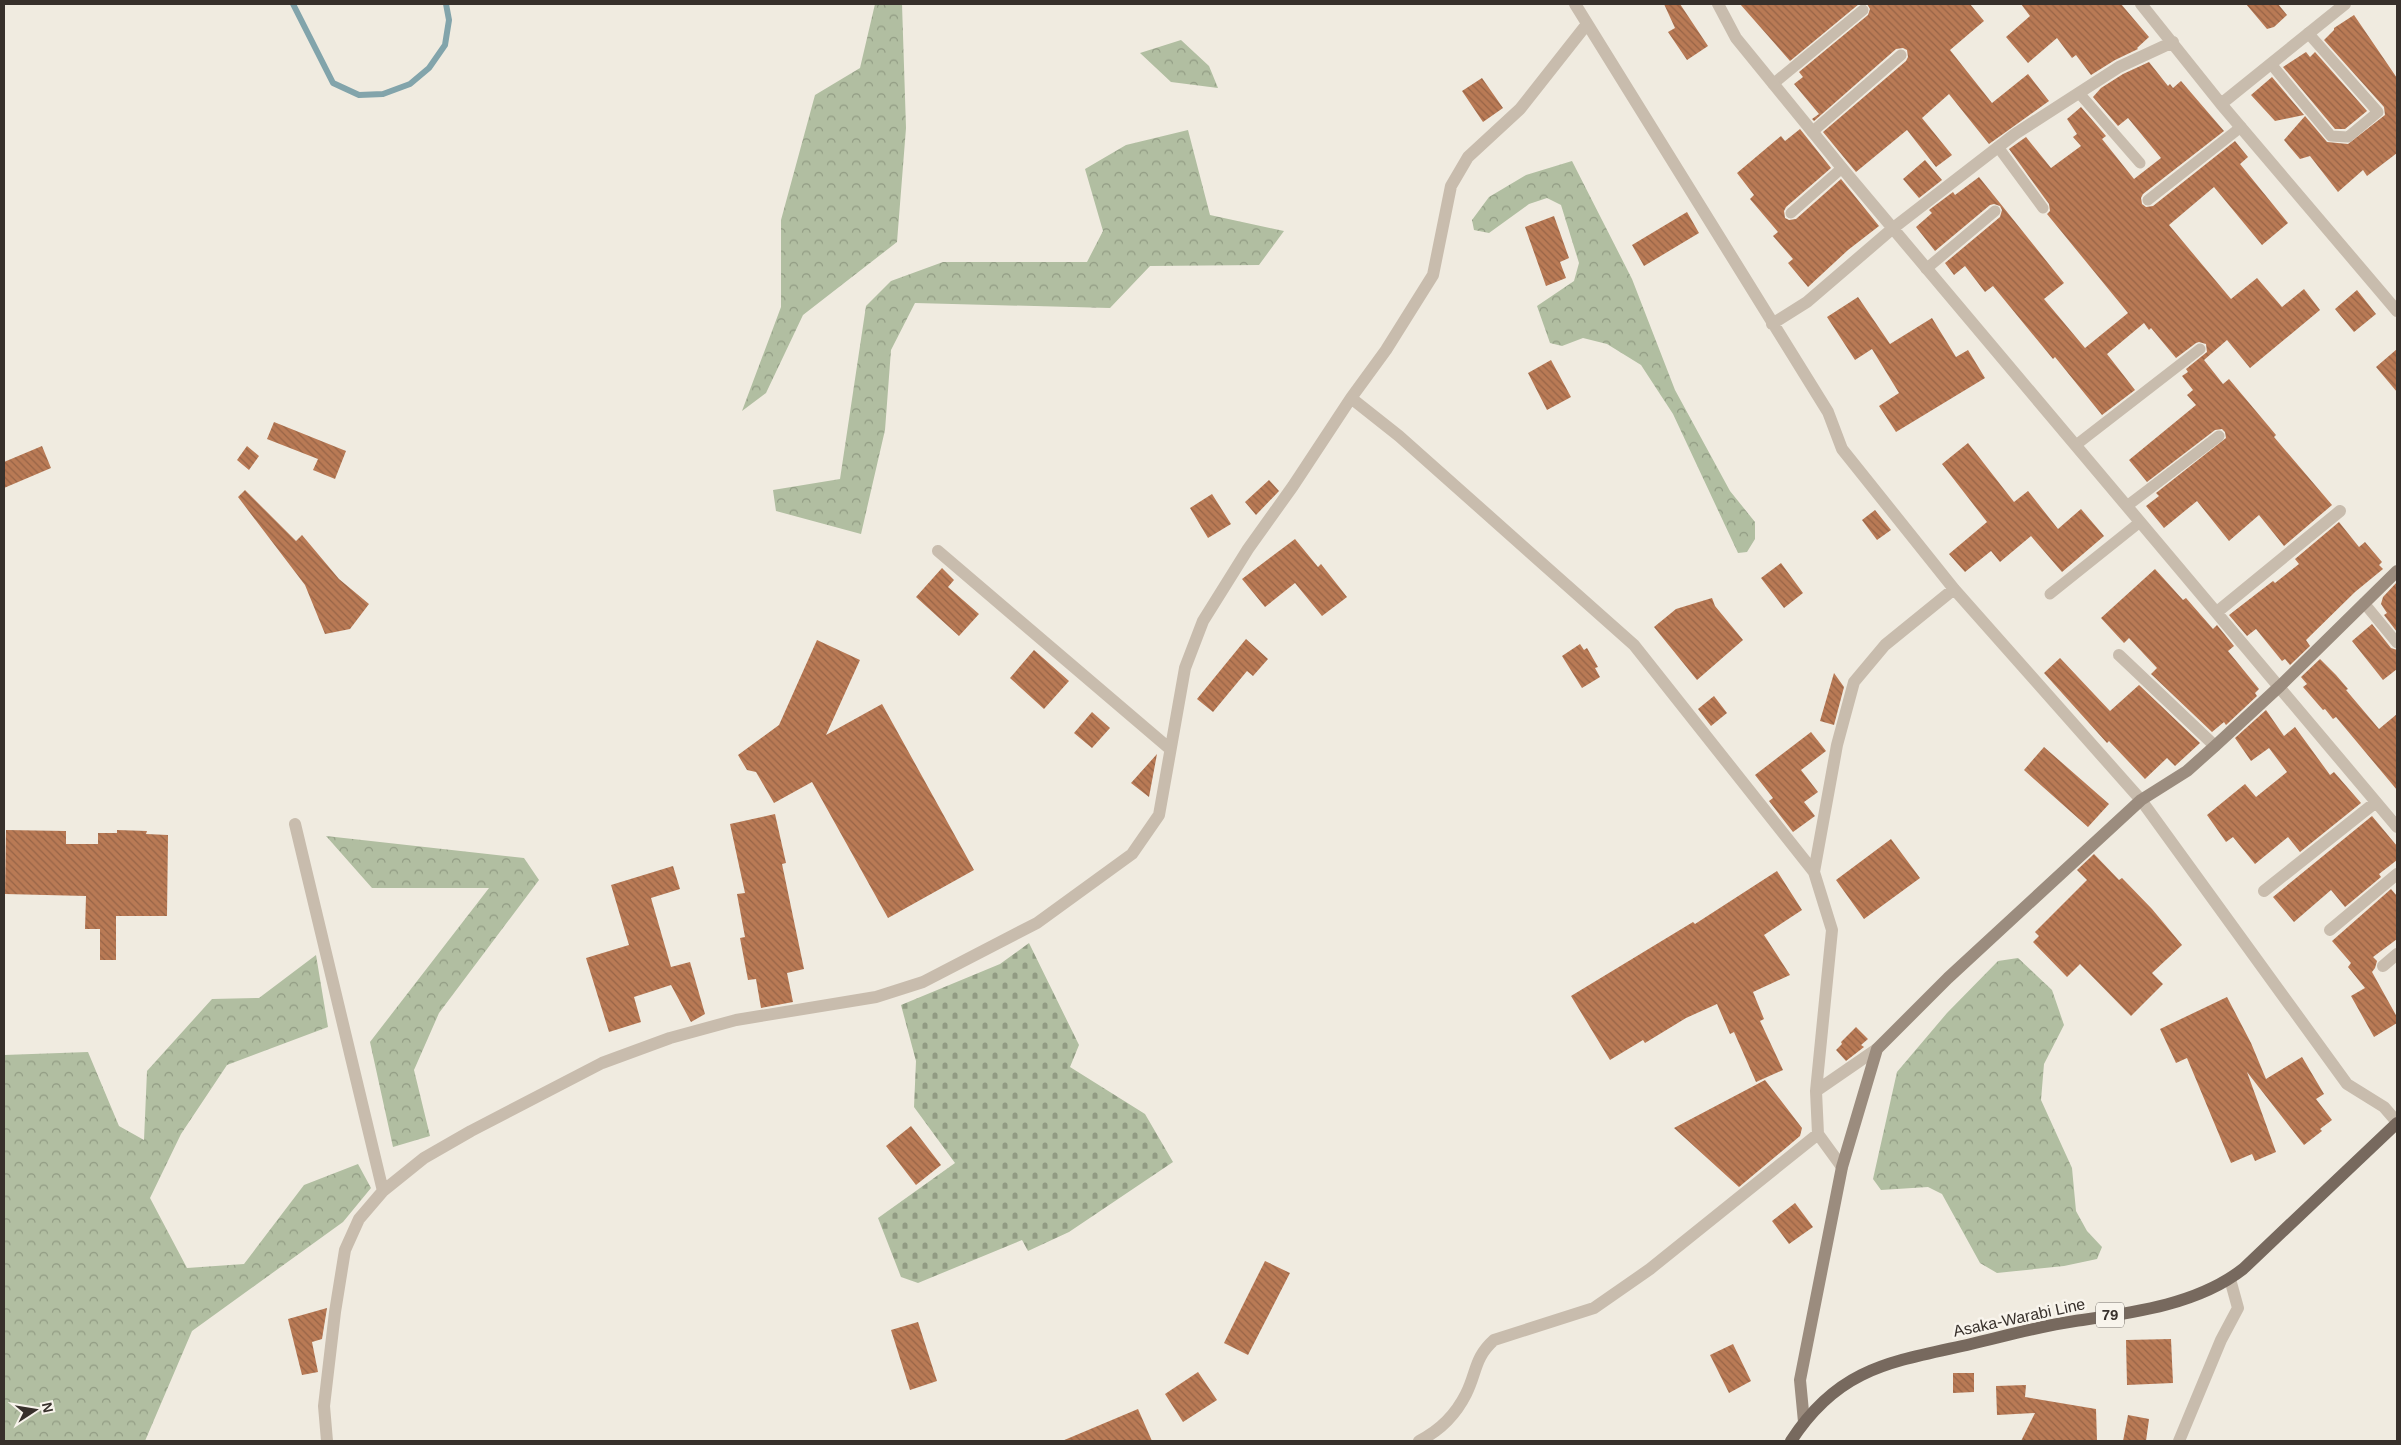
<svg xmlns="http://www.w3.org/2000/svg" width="2401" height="1445" font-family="Helvetica,sans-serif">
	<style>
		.forest { fill: url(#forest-crowns) }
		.cemetery { fill: url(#cemetery-stones) }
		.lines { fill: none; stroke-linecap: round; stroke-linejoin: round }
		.stream { stroke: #82a4ab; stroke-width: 6 }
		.building { fill: url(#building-back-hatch) }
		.lane { stroke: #c8bcad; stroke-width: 11 }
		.street { stroke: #c8bcad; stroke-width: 12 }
		.secondary { stroke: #9b8c7e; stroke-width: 12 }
		.primary { stroke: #77695e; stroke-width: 12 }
		.labels { text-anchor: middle; stroke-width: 5; stroke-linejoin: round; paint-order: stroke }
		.shield { fill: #f8f4ec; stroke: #716b65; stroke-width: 1 }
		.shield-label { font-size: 15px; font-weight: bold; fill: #37302b }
		.street-label { font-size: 16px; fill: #37302b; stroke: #f8f4ec }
	</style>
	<defs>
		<pattern id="forest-crowns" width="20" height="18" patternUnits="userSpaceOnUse" patternTransform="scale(1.25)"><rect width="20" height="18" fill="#b1bea1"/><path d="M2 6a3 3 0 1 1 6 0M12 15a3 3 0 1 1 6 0" fill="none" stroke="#919b83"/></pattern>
		<pattern id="cemetery-stones" width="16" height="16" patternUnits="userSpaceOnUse" patternTransform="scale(1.25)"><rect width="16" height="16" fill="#b1bea1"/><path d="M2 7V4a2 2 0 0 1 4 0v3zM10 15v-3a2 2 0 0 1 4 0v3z" fill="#919b83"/></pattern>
		<pattern id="building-back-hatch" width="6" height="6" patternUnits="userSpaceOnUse" patternTransform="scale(1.25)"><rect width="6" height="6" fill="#b97a55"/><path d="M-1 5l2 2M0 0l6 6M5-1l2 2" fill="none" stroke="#976447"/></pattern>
	</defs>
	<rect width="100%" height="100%" fill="#f0ebe0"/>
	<!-- forest -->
	<path class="forest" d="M875,4H902L906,128L897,242L803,315L766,393L742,411L781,307V220L815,95L860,68Z
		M1181,40L1209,66L1218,88L1171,82L1140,53Z
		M1188,130L1210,215L1284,231L1259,265L1150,266L1110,308L915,303L891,350L885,430L861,534L776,511L773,490L840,479L866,306L891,281L943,262H1087L1103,231L1085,169L1126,145Z
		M1572,161L1632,279L1675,390L1730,491L1755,522V539L1747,552L1738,553L1673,414L1641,365L1607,344L1583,338L1562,346L1550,343L1537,306L1574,281L1579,263L1561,205L1547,198L1529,204L1489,233L1474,230L1472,220L1489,197L1526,175Z
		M326,836L524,858L539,880L439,1013L414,1070L430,1136L393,1147L370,1042L489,888H372Z
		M316,955L328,1027L227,1065L181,1134L150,1198L187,1268L244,1264L304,1185L358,1164L371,1188L343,1222L192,1331L145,1441H4V1055L88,1052L119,1126L144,1140L147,1071L212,999L259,998Z
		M2018,958L2052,990L2064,1025L2044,1064L2041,1100L2072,1168L2076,1211L2087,1231L2102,1247L2097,1259L2064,1266L1997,1273L1980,1263L1942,1194L1928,1187L1881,1190L1873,1179L1897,1072L1947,1013L1998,961Z"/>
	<!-- cemetery -->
	<path class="cemetery" d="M1029,943L1079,1045L1070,1067L1145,1114L1173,1162L1069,1232L1028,1251L1022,1240L918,1283L901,1277L878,1218L955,1163L914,1107L916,1061L901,1005L1000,964Z"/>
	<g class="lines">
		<!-- stream -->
		<path class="stream" d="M293,4L333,83L359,95L383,94L410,84L429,68L445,45L449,20L446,4"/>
	</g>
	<!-- building -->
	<path class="building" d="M1664,4H1680L1708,46L1687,60L1668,32L1675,28Z
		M1740,4H1859L1790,61Z
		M1867,4H1970L1984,21L1950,50L1992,103L2028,74L2049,101L1989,144L1949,94L1922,118L1952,155L1936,167L1907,130L1856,172L1823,132L1906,61L1908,57L1907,50L1903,48L1896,49L1814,121L1812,119L1819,114L1794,84L1803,77L1799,72L1868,15L1870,9Z
		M2021,4H2121L2149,37L2137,48L2138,49L2115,60L2091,75L2076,55L2072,58L2057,38L2028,63L2006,37L2030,16Z
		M2246,4H2278L2287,15L2274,27L2267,29Z
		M2354,15L2397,78V153L2367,176L2363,170L2338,192L2310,156L2300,159L2284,140L2305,116L2327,142L2348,144L2385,115L2384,107L2324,40L2334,30V28Z
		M2306,52L2310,57L2315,52L2367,111L2345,129H2335L2283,67Z
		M2149,62L2168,86L2170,84L2173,88L2181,81L2224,131L2143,194L2141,198L2142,204L2146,207L2153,206L2235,141L2248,157L2240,164L2288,223L2262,245L2214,187L2169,225L2231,299L2257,278L2282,307L2304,289L2320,310L2250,368L2227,340L2204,360L2223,384L2229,379L2276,435L2274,437L2332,505L2284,546L2259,515L2229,541L2197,501L2164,528L2146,506L2159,496L2156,493L2226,438L2225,432L2222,429L2215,430L2147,482L2129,460L2196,405L2187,395L2193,390L2182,376L2188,372L2186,369L2207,352L2206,344L2199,342L2196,343L2176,358L2151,328L2149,330L2144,323L2107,354L2135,390L2102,415L2055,357L2053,359L1993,286L1985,292L1965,266L1954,275L1945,263L2000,217L2002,210L2000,206L1994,204L1990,205L1935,251L1916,227L1932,213L1929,210L1953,192L1955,195L1979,177L2064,283L2044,299L2085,348L2128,313L2047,214L2050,211L2049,204L2009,149L2026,137L2051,168L2081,146L2073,137L2077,134L2067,119L2081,107L2106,136L2102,139L2134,179L2161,158L2128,118L2118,126L2093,97L2101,88L2123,74Z
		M2272,77L2304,115L2275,121L2251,95Z
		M1482,78L1503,108L1483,122L1462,91Z
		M1800,129L1831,168L1786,207L1784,211L1785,218L1789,220L1796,219L1841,179L1879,226L1848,250L1808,287L1788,263L1793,259L1773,236L1778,232L1750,199L1754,195L1737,173L1781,136L1785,141Z
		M1925,160L1942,180L1919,198L1903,179Z
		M1687,212L1699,233L1644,266L1632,245Z
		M1554,216L1569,258L1560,262L1566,278L1546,286L1525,227Z
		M2357,290L2376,314L2354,332L2335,309Z
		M1858,297L1890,344L1932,318L1956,357L1968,350L1985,378L1896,432L1879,406L1899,393L1872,349L1855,360L1827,317Z
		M2397,349V392L2376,367Z
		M1551,360L1571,397L1547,410L1528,373Z
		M274,422L346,451L335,479L313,470L318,459L267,439Z
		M1968,443L2014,502L2028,491L2058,529L2081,509L2104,536L2062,572L2031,536L2000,562L1991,551L1965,572L1949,554L1987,522L1942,464Z
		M42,446L51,468L4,488V462Z
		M247,446L259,456L249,470L237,460Z
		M1269,480L1279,491L1256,515L1245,502Z
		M245,490L296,541L302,535L339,579L369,604L350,629L325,634L305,585L238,497Z
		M1212,494L1231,524L1208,538L1190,508Z
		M1875,510L1891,530L1877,540L1862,520Z
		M2339,522L2359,547L2365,542L2382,562L2379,565L2383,569L2355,592L2306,640L2310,646L2290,665L2285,659L2282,661L2256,629L2247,636L2229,615L2273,581L2275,583L2299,564L2295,559Z
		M1295,539L1318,567L1321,564L1347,597L1322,616L1295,583L1265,607L1242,579Z
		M1781,563L1803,593L1784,608L1761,578Z
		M942,568L954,580L948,587L979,614L959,636L916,597Z
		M2155,569L2183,600L2186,598L2213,629L2217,625L2234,646L2228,651L2259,689L2255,693L2257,696L2226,725L2224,722L2212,732L2151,674L2157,668L2129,638L2124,643L2101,618Z
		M2397,582V632L2384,615L2387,613L2381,604L2383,597Z
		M1712,598L1715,606L1743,640L1697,680L1654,627L1676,609Z
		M2372,624L2391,648L2397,650V669L2383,680L2352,641Z
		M1246,639L1268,659L1253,676L1247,671L1213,712L1197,699Z
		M817,640L860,660L826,735L882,704L974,870L888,918L812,782L774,803L756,772L747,770L738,755L779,725Z
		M1580,644L1584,650L1587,648L1598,667L1595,668L1600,677L1582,688L1562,656Z
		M1034,650L1069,681L1044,709L1010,678Z
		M2060,658L2110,711L2139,685L2200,743L2175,766L2167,758L2145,779L2109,741L2107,743L2044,673Z
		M2320,659L2336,675L2348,689L2346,690L2379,729L2397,714V790L2336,717L2333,719L2325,709L2323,710L2303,687L2307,684L2301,677Z
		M1834,673L1844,687L1834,725L1820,721Z
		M1714,696L1727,713L1711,726L1698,709Z
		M2266,710L2284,736L2295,727L2330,775L2334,772L2361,803L2300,852L2288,837L2255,864L2233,837L2226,842L2207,815L2245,784L2256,797L2287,772L2269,748L2251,761L2235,738Z
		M1092,712L1110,728L1092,748L1074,733Z
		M1811,732L1826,751L1801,770L1818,792L1804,802L1815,816L1793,832L1769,801L1773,798L1755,775Z
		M2044,747L2109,804L2088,827L2024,770Z
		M1157,754L1149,797L1131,783Z
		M775,814L786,863L782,864L804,969L787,973L793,1002L761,1008L756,979L748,980L740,938L745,937L737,894L745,893L730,824Z
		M2372,816L2397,846V860L2379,874L2381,877L2345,907L2331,890L2294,922L2273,897Z
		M6,830L66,831V844H98V833H117V830L147,831L146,834L168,835L167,916H116V960H100V929H85L86,896L5,894Z
		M1891,839L1920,878L1864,919L1836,880Z
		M2094,854L2119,880L2122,878L2152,909L2182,945L2152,973L2163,984L2131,1016L2080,964L2067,977L2033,942L2039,936L2035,932L2087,880L2077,870Z
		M673,866L680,889L651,898L671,967L690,962L705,1014L691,1022L671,985L634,997L641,1022L609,1032L586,958L629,945L611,885Z
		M1777,871L1802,910L1764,935L1790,975L1753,992L1764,1019L1760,1021L1783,1070L1756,1082L1734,1032L1730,1034L1717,1004L1686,1018L1645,1043L1643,1040L1610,1060L1571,996L1693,922L1695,924Z
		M2391,889L2397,896V939L2373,957L2377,961L2375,968L2372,972L2397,1017V1023L2374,1037L2351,996L2365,988L2348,967L2351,963L2332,941Z
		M2227,997L2251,1043L2266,1079L2302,1057L2324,1094L2316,1099L2332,1120L2320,1129L2322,1131L2304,1145L2247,1072L2276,1152L2255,1161L2252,1154L2231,1163L2187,1058L2176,1063L2160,1029Z
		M1856,1027L1868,1039L1861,1045L1864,1047L1846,1061L1836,1050L1842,1044L1841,1042Z
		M1765,1080L1802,1128L1800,1136L1739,1187L1674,1128Z
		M911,1126L941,1165L916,1185L886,1146Z
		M1795,1203L1813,1227L1789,1244L1772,1221Z
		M1265,1261L1290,1273L1248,1355L1224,1343Z
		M327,1308L322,1339L312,1342L318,1372L302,1375L288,1319Z
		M918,1322L937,1381L910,1390L891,1330Z
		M2171,1339L2173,1383L2127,1385L2126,1340Z
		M1733,1344L1751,1381L1729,1393L1710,1355Z
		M1198,1372L1217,1400L1183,1422L1165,1394Z
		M1953,1373H1974V1392L1953,1393Z
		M2026,1385L2025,1397L2096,1409L2097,1441H2021L2035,1413L1997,1415L1996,1386Z
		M1138,1409L1152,1441H1062Z
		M2128,1415L2149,1419L2146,1441H2123Z"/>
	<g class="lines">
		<!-- lane -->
		<path class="lane" d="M2271,64L2331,136L2348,137L2378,112L2308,33
			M1773,84L1863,10
			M2079,93L2140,163
			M1812,132L1901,55
			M1998,147L2043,208
			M2148,200L2241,127
			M1791,213L1842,168
			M1926,269L1995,211
			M2076,445L2200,349
			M2127,506L2219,436
			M2050,594L2140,522
			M2364,603L2397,643"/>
		<!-- street -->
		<path class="street" d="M1575,4L1828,412L1842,449L1954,589L2141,800L2347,1084L2384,1107L2397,1122
			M1718,4L1736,38L1842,168L2397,827
			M2141,4L2221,104L2397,311
			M2221,104L2345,4
			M1772,324L1807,302L1892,229L2015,134L2119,67L2173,42
			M1351,398L1399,436L1634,645L1814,872L1832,930L1816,1091L1877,1049
			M938,551L1170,749
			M2217,612L2340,511
			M2119,655L2215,746
			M295,824L383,1191
			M1814,872L1837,745L1854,682L1885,645L1954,589
			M2264,891L2376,802
			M2330,930L2397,874
			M2383,966L2397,954
			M1816,1091L1818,1134
			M327,1441L324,1406L335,1312L345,1250L359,1219L383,1191L424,1158L471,1131L602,1063L670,1038L736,1020L876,997L923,982L1037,923L1132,854L1159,815L1185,668L1203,621L1248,549L1293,486L1351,398L1386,350L1433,275L1451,186L1468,157L1520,109L1587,24
			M1419,1441C1439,1431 1456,1414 1466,1394C1477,1372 1474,1358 1494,1340L1594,1308L1650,1269L1818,1134L1842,1167
			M2179,1441L2221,1340L2238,1308L2230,1279"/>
		<!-- secondary -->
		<path class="secondary" d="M1804,1422L1800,1380L1842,1167L1877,1049L1948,978L2141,800L2187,771L2215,746L2280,686L2397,571"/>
		<!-- primary -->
		<path class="primary" d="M1791,1441C1839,1367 1891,1362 1971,1344C2005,1336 2040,1326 2075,1321C2131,1313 2197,1305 2243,1269L2397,1123"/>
	</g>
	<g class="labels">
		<!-- shield labels -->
		<rect class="shield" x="2096" y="1302.5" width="28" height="25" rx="4"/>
		<g class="shield-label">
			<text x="2110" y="1320">79</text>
		</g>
		<!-- street labels -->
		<g class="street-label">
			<text transform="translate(2019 1317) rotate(-12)" y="6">Asaka-Warabi Line</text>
		</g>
	</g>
	<!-- border -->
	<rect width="2401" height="1445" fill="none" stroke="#37302b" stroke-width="10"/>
	<!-- north arrow -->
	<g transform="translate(35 1410) rotate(78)" stroke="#f8f4ec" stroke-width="4" paint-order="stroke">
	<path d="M0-4L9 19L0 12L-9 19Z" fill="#37302b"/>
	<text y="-8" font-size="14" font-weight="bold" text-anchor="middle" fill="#37302b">N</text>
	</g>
</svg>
